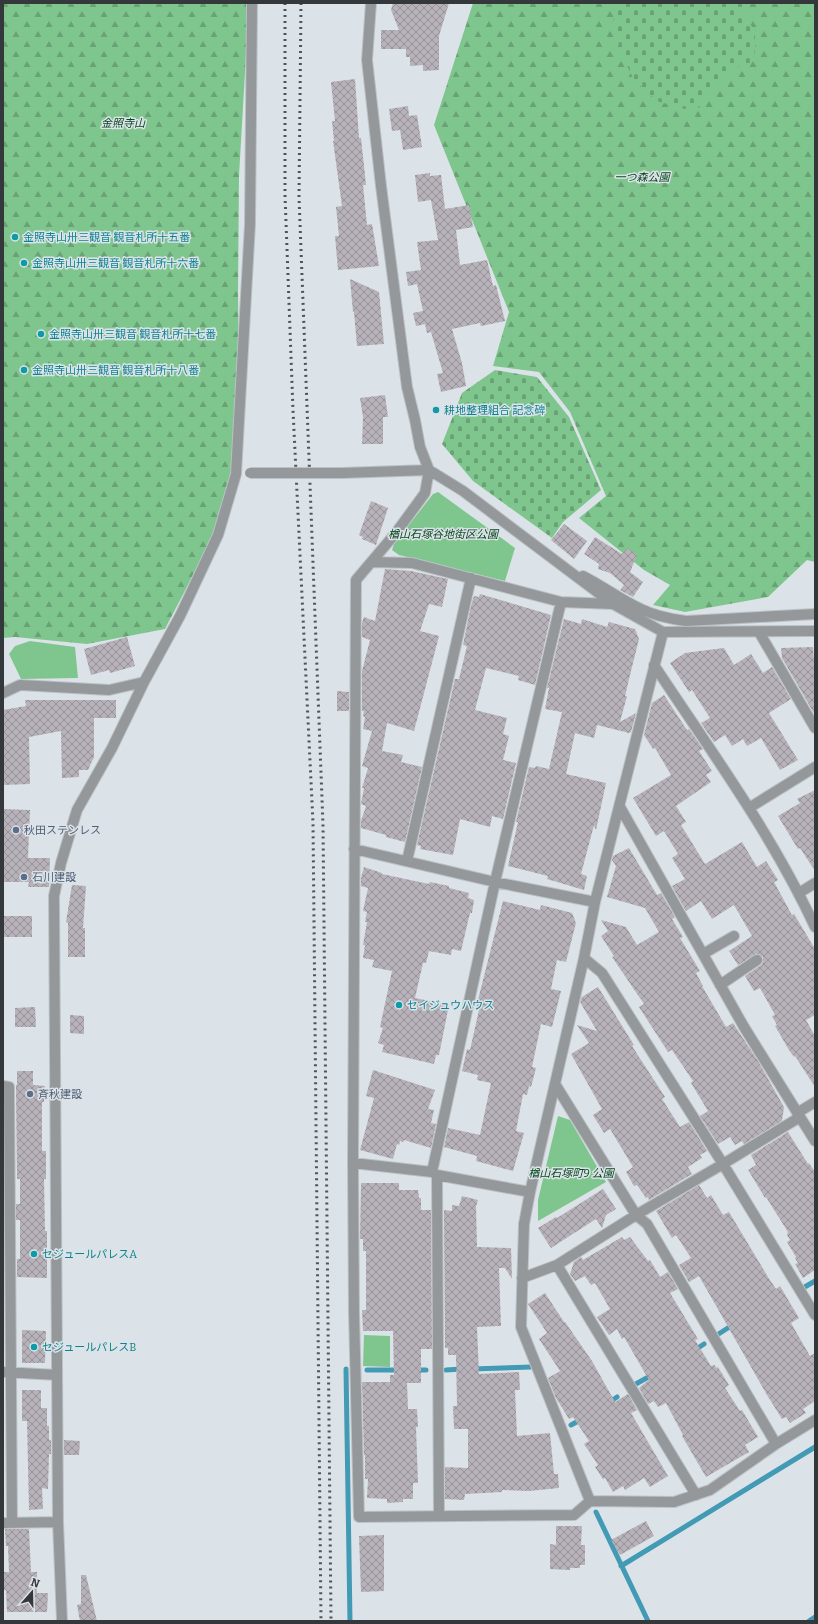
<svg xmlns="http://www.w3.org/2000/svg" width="818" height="1624" font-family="Bitter,'Noto Sans JP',serif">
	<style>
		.green { fill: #7fc68e }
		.forest { fill: url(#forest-firs) }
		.cemetery { fill: url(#cemetery-stones) }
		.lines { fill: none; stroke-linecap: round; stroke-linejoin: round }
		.stream { stroke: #429ab4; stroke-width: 5 }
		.building { fill: url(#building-cross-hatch) }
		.minor-casing { stroke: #bbc1c5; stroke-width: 12 }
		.minor { stroke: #95989a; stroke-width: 10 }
		.rail { stroke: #515457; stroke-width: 3; stroke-dasharray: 2 4; stroke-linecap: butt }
		.minor-bridge-casing { stroke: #bbc1c5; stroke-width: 12; stroke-linecap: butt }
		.minor-bridge { stroke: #95989a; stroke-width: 10 }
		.culture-dot { fill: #0f9aa8; stroke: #dce3e8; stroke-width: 1.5 }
		.service-dot { fill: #5c6f8a; stroke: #dce3e8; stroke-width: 1.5 }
		.labels { text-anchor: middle; stroke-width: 3; stroke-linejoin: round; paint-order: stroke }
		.park-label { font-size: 11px; font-style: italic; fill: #09461f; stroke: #dce3e8 }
		.culture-label { font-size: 11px; fill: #0d838f; stroke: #dce3e8; text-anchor: start }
		.service-label { font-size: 11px; fill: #4e5e75; stroke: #dce3e8; text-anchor: start }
	</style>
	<defs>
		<pattern id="forest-firs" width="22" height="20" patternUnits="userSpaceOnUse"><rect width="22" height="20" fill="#7fc68e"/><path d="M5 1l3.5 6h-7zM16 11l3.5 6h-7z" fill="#69a275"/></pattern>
		<pattern id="cemetery-stones" width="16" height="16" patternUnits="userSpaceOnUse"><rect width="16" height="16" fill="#7fc68e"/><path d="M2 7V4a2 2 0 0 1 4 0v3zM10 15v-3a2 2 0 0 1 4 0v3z" fill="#69a275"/></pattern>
		<pattern id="building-cross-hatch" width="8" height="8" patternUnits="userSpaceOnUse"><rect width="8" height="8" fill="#b7b2b9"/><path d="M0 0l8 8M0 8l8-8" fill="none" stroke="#969297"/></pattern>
	</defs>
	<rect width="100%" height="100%" fill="#dce3e8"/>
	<!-- green -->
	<path class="green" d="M438,492L515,548L505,581L399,555L392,550L394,544L433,494Z
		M30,641L75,647L78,678L21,679L9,654L15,646Z
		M558,1116L570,1120L606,1182L538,1221V1200Z
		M364,1335L390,1336V1367L363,1366Z"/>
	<!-- forest -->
	<path class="forest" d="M3,3H249L239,176L238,295L239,374L229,513L205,552L165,629L87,644L15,637L3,638Z
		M473,3H815V562L807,560L768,597L685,612L653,605L670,585L644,570L579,518L606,496L570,412L539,372L493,366L509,312L434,125Z"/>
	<!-- cemetery -->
	<path class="cemetery" d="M618,3H742C742,12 748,19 752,27C757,37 756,52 752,62C724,69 716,86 699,108L685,109L657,101L634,80L620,51L613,17Z
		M495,370L537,377L569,417L601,490L563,522L552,538L473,481L442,444L462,393Z"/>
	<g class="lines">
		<!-- stream -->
		<path class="stream" d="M803,1288L815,1281
			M717,1335L734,1324
			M695,1350L704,1344
			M346,1369L350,1621
			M472,1369L531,1367
			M367,1370H399
			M415,1370H426
			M446,1370L462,1369
			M634,1385L652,1375
			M608,1403L617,1397
			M571,1425L582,1419
			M596,1512L648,1621
			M621,1566L815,1447
			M809,1621L815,1617"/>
	</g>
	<!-- building -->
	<path class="building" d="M393,3H449L439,36V70L423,71V65L410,66V57H406V49H381V30H399L391,10Z
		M355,79L359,138H361L366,185H363L367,225L372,224L379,266L338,270L335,236H339L336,207L342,206L333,141H334L332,121H335L331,82Z
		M408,106L409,116L417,115L422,147L403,150L400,130L392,131L389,109Z
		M430,173V176L441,175L445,209L469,205L473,227L456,230L460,265L487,260L493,286L496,285L505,321L481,326L480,323L452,329L462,363L466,386L441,392L437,374L443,373L431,332L427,333L425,324L416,326L413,313L423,311L417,284L408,286L406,272L421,270L417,242L438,240L431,200L418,202L415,175Z
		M350,279L379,292L384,344L357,346L354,312H353Z
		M385,395L388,417H383V444H362L363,417L360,398Z
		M371,501L388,508L376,545L362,539L363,537L359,535Z
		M564,524L587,541L574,559L551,540Z
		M595,537L622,554L627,548L637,555L630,572L643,582L633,597L620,590L624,585L610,573L598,569L599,564L584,554Z
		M385,569L411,571L448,579L442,607L429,604L420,631L439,636L414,731L387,723L382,751L403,755L401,762L422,767L405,842L386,837V835L361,828V821L366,806L361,804L364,788H362L368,768L362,766L372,731L363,729L365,717L363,716L364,711H362V671L370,640L362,637V623L364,617L375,621Z
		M480,594L551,615L535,685L518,680L519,676L486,668L475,710L507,718L503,734L509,736L503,760L516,763L503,819L492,816L490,827L460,819L453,855L420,849L421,846L417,845L455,679H459L467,646L463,645L471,606L474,596L479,597Z
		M564,619L581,624L582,619L607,627L609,622L635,629L639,639L631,671L625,696H627L620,722L636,713L631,732L629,733L597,725L594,738L575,733L566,774L606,783L596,830L594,825L581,874L587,876L584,890L547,879L548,876L508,866L518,822H516L529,767L535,768L536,766L549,769L562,712L545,709L549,688H547Z
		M127,637L135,666L110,673L109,670L91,675L84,649Z
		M813,647L815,677V715L782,658L781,648Z
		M724,648L734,665L751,654L763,673L772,667L791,699L769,713L798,760L780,770L761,738L747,746L743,739L732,746L725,735L714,742L701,723L710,718L692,690L689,692L670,663L685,653Z
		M337,691L349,692V711H337Z
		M664,695L687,730L689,729L703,749L699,751L712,771L706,775L711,782L676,806L686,822L681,825L705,864L742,842L757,867L766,861L778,880L774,882L792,915L794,914L815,949V1015L806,1020L815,1036V1087L795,1056L794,1057L789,1050L775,1026L777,1025L772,1016L775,1015L760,988L754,991L745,976L761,965L763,962V957L756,954L738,965L729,951L752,936L734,905L712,919L701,901L686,911L672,886L685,879L672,858L678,854L664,831L656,836L633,798L671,775L655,748L653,749L644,735L652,703Z
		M25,700H116V718H94V757L88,770H79V777L62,778L61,731L29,737L30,784L3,785V710L26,706Z
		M815,790V871L800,848L798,849L778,816L800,803L797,799Z
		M3,809L30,810L28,858H50L49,887H28L29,882H3Z
		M629,848L657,895L661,893L675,917L672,919L683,937L680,938L700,971L696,973L703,986H702L726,1027L733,1023L758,1061L784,1107L782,1121L744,1144L742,1141L735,1145L730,1137L718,1144L700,1116L708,1111L691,1083L693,1081L672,1050L668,1052L639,1007L644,1004L612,957L614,956L601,936L608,931L601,920L626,927L637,945L659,932L645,908L607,897L616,866L612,860L613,856Z
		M364,867L382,873V874L429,884L430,882L449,886V888L469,893L468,898L474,900L472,913H470L461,951L452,949L451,955L429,951L426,963H423L415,998L449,1005L439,1055H436L434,1064L382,1052L384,1045L378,1043L383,1028L380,1027L392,971L372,967L374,960L363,958L365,945H363L367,922H365L367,912L363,911L368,888L361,886V878Z
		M72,885L86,886L83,928H85V957H68V923L66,922Z
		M503,901L540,910L541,905L572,913L576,923L566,962L557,960L551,989L561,991L552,1027L541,1024L532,1067L536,1068L531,1087L529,1086L527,1095L523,1094L516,1131L524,1133L513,1171L476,1161L477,1156L444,1147L443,1152L448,1128L480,1135L491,1083L477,1080L478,1075L462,1071L467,1049L470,1050L479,1010L476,1009L479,996Z
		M3,916H32V937H3Z
		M598,987L634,1045L632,1046L665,1097L662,1099L680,1127L689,1122L707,1151L700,1155L702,1158L688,1167L692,1174L649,1200L648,1197L646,1198L637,1185L634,1186L626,1172L633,1167L610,1129L604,1133L593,1115L602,1109L571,1054L589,1043L577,1025L597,1031L580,1002L582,997Z
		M35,1007L36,1027H15V1008Z
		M70,1015L84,1016V1034L70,1033Z
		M373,1070L435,1090L428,1109L434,1110L431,1123L436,1124L431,1148L404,1140L403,1142L400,1141L399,1145L397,1144L393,1159L360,1150L374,1098L366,1096Z
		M17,1071H33V1085L45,1086L44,1102H42V1151H46V1179H44L45,1231H47V1278L17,1277V1259H20V1220H16V1204H20V1179H17L16,1085H17Z
		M788,1132L808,1164L809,1163L815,1172V1270L803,1278L795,1264L798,1263L795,1258L796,1257L787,1242L790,1240L787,1235L788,1232L766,1197L765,1198L748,1170L756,1165L751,1155Z
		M361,1183H399V1190H418L419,1198H421V1210H431L432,1349H421V1383H407L408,1409H417L418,1427H416L418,1483H413V1499H403V1502L387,1503V1499L367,1498L368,1479H365V1455H364L362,1382H390V1375H394L393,1331H363L362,1310H366V1251H363V1239H360Z
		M699,1185L707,1198L711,1195L723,1215L729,1212L768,1277L776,1289L780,1286L799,1318L791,1323L810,1356L815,1353V1401L803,1409L806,1413L790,1423L786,1417L782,1419L767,1395L699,1276L689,1282L679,1265L691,1258L676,1235L672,1238L656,1211Z
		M603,1189L616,1209L606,1215L602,1228L596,1219L551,1248L538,1228L556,1217L557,1218Z
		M462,1196L478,1200L476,1206L477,1247L511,1248L512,1279L505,1268H499L501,1326L477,1327L479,1374L519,1372L520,1390H515L517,1436L550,1433L554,1474H558L559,1488L529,1491L502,1490V1492L465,1494L464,1500L445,1499V1467L468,1468V1429H454L453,1406H457L456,1355H448V1348H445L444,1210L452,1211V1205L459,1206Z
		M622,1237L624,1240L630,1237L648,1261L650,1260L660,1277L668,1272L678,1289L670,1293L698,1339L695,1340L711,1366L715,1365L716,1368L718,1367L729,1385L725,1388L740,1411L742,1410L758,1437L745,1445L749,1452L706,1477L682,1436L683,1435L666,1403L658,1407L654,1401L648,1404L639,1388L649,1380L624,1337L622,1339L617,1329L609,1335L597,1317L610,1309L595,1283L591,1285L585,1276L575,1281L570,1274L574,1262L581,1257L583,1260Z
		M545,1293L564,1322H565L592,1361L615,1402L628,1394L637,1410L631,1413L668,1476L650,1487L644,1478L625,1490L623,1486L613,1492L605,1478L603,1479L595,1467L598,1465L584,1444L589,1441L573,1417L569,1419L556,1398L548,1378L560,1371L539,1339L547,1333L528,1304Z
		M22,1330L46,1331L45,1363H22Z
		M22,1390H41V1408H47V1426H49V1440H51V1454H49L48,1489L42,1488L43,1509L29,1510L27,1421H22Z
		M64,1440L80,1441L79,1455H64Z
		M646,1521L654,1536L620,1555L611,1540Z
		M556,1526H582L581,1545H585V1565H580V1568H570V1570L550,1569V1544L556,1545Z
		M5,1529H29L31,1572H37V1593H48L47,1612H7L6,1590H4V1572H9L8,1546H6Z
		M384,1535V1591L361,1592L359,1536Z
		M81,1575H86L97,1621H80L77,1605L81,1604Z"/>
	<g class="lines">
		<defs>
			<path id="minor" d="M371,3L367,60L381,186L407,387L415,420L420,447L429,470L463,491L613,604L663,632L815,631
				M342,473L429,470L425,493L395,534L356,580L353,1163L354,1313L359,1517L574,1515L590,1501L674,1502L710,1490L776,1444L815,1420
				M372,562L412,563L561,602L613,604
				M583,576C603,586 621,600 641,609C655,616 671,619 686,621L815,614
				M759,632L815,728
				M654,665C710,750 772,834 815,927
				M3,693L20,685L109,690L144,682
				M620,807L744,1027L815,1141
				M749,808L815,767
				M354,849L495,882L595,902
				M407,861L471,578
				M799,893L815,883
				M703,954L734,936
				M584,958L602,973L723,1164L815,1315
				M720,985L757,960
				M555,1084L636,1215L647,1224L776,1444
				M3,1086L9,1087L12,1523
				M797,1113L815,1102
				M353,1163L432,1172L437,1175L530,1192
				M432,1172L495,882L561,602
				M437,1175L439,1516
				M557,1265L696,1495
				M522,1278L557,1265L636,1215L723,1164L800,1117
				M3,1372L57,1375
				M590,1501L521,1327L524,1224L530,1192L584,958L595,902L663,632
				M3,1523L58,1522
				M62,1621L58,1522L54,896L61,863L77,810L112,748L144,682L180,616L218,535L236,474L250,224L252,3"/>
		</defs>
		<!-- minor casing -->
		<use href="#minor" class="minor-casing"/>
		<!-- minor -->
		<use href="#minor" class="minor"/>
		<!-- rail -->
		<path class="rail" d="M285,3V195L293,410L313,823L321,1621
			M301,3L299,197L323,825L331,1621"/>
		<defs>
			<path id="minor-bridge" d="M250,473H342"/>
		</defs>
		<!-- minor-bridge casing -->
		<use href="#minor-bridge" class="minor-bridge-casing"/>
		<!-- minor-bridge -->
		<use href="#minor-bridge" class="minor-bridge"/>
	</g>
	<!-- markers -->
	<g class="culture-dot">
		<circle cx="15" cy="237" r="4"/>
		<circle cx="24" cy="263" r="4"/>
		<circle cx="41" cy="334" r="4"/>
		<circle cx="24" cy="370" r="4"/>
		<circle cx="436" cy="410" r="4"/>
		<circle cx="399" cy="1005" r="4"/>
		<circle cx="34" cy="1254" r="4"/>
		<circle cx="34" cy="1347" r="4"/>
	</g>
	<g class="service-dot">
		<circle cx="16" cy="830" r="4"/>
		<circle cx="24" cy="877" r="4"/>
		<circle cx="30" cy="1094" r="4"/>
	</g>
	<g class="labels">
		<!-- park labels -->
		<g class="park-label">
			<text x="123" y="127">金照寺山</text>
			<text x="642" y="181">一つ森公園</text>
			<text x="443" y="538">楢山石塚谷地街区公園</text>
			<text x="571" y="1177">楢山石塚町9 公園</text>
		</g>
		<!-- culture labels -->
		<g class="culture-label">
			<text x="23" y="241">金照寺山卅三観音 観音札所十五番</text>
			<text x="32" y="267">金照寺山卅三観音 観音札所十六番</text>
			<text x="49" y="338">金照寺山卅三観音 観音札所十七番</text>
			<text x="32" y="374">金照寺山卅三観音 観音札所十八番</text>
			<text x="444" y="414">耕地整理組合 記念碑</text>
			<text x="407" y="1009">セイジュウハウス</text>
			<text x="42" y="1258">セジュールパレスA</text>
			<text x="42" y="1351">セジュールパレスB</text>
		</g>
		<!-- service labels -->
		<g class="service-label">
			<text x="24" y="834">秋田ステンレス</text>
			<text x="32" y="881">石川建設</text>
			<text x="38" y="1098">斉秋建設</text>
		</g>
	</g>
	<!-- border -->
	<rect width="818" height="1624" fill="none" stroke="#35383a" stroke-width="8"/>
	<!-- north arrow -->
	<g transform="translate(32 1592) rotate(20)" stroke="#dce3e8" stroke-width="3" paint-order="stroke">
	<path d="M0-3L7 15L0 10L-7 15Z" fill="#35383a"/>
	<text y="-6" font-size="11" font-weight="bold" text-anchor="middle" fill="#35383a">N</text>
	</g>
</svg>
